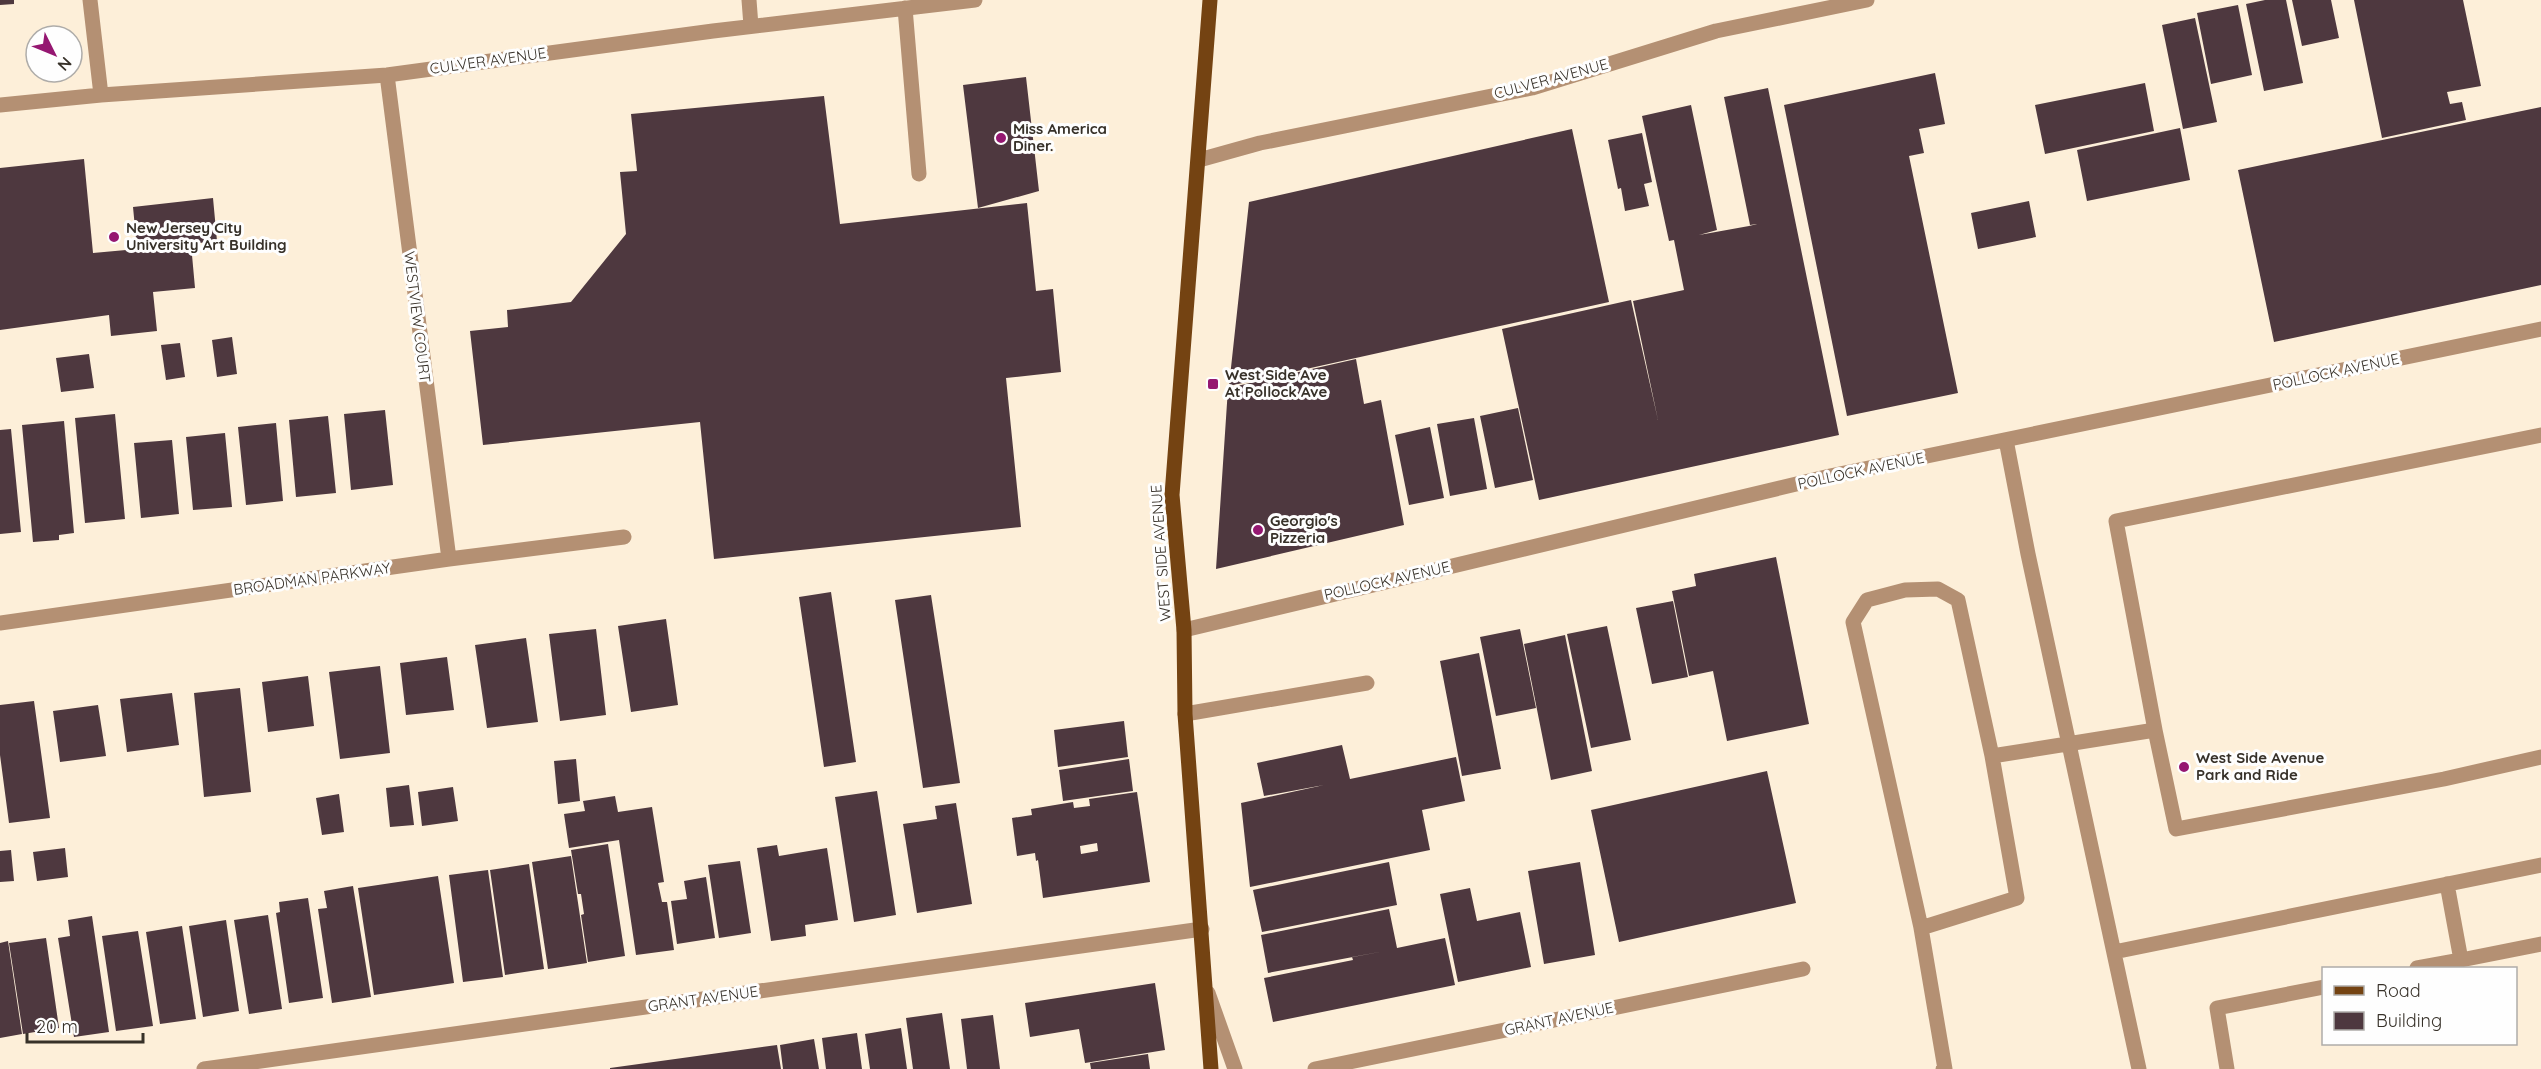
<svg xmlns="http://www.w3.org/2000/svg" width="2541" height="1069" font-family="Quicksand,sans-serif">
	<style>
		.building { fill: #4e383f; fill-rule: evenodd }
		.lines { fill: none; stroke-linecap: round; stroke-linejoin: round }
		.minor { stroke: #b49073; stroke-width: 15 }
		.major { stroke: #744312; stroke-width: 15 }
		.poi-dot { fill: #951771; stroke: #fefefe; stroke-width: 2 }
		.labels { text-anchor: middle; stroke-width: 6; stroke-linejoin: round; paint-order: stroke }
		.street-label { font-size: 15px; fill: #373129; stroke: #fefefe }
		.poi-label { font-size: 15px; font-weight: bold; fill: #373129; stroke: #fefefe; text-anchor: start }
	</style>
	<rect width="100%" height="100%" fill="#fdefd9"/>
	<!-- building -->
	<path class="building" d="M0,0H14V4L0,5Z
		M2265,0H2286L2303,83L2264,91L2246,4Z
		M2292,0H2331L2339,38L2302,46Z
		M2354,0H2463L2481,86L2447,92L2450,104L2462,102L2466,120L2382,138Z
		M2238,5L2252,75L2211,84L2197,13Z
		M2195,18L2217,122L2183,129L2162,25Z
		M1935,73L1945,124L1919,129L1924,153L1909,156L1958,393L1847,416L1784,105Z
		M1026,77L1039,191L978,208L963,85Z
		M2145,83L2154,131L2045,154L2035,105Z
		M1768,88L1839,435L1539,500L1502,329L1631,300L1658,420L1633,301L1684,290L1674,240L1669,241L1642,116L1691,105L1717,230L1699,235L1749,226L1757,224L1750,225L1724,97Z
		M824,96L840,224L1027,203L1036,291L1053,289L1061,372L1006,378L1021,527L714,559L700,422L483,445L470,331L508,327L507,310L571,302L626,234L620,172L637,171L631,114Z
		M2541,107V285L2274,342L2238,170Z
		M2180,128L2190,180L2087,201L2077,150Z
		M1572,129L1609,302L1229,386L1249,202Z
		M1642,133L1652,182L1644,184L1649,206L1625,211L1621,188L1618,189L1608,140Z
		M84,159L93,253L137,249L133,207L213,198L217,241L191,244L195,288L153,292L157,331L111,336L109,315L0,330V168Z
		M2029,201L2036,237L1978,249L1971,213Z
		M232,337L237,374L217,377L212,340Z
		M180,343L185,377L166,380L161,345Z
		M89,354L94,388L61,392L56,358Z
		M1356,359L1364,404L1381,400L1404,525L1216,569L1228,388Z
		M1518,408L1533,480L1495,488L1480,416Z
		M385,410L393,485L351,490L344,414Z
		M115,414L125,519L85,523L75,418Z
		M328,416L336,493L296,497L289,420Z
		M1474,418L1487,489L1450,496L1437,424Z
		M64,421L74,533L59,535V540L33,542L22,425Z
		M276,423L283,501L246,505L238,427Z
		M1430,427L1444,498L1409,505L1395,435Z
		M11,429L21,532L0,534V430Z
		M225,433L232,507L193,510L186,437Z
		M172,440L179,514L141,518L134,443Z
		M1776,557L1809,724L1727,741L1713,671L1689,676L1672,591L1696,586L1694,574Z
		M831,592L856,762L824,767L799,597Z
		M931,595L960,783L923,788L895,600Z
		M1673,601L1688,677L1652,684L1636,608Z
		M666,619L678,705L631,712L618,626Z
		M1607,626L1631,740L1591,748L1567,634Z
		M596,629L606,715L560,721L549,634Z
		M1520,629L1536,708L1496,716L1480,637Z
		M1565,635L1592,771L1551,780L1524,644Z
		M526,638L538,722L487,728L475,645Z
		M1479,653L1501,769L1462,776L1440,661Z
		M447,657L454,710L406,715L400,663Z
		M380,666L390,753L340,759L329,672Z
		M308,676L314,726L268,732L262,682Z
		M240,688L251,792L204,797L194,693Z
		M172,693L179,745L127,752L120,699Z
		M34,701L50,818L9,823L0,755V705Z
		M98,705L106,756L60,762L53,711Z
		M1124,721L1128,757L1058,767L1054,730Z
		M1342,745L1350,779L1456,757L1465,801L1422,810L1430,850L1250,887L1241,803L1324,785L1264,796L1257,763Z
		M576,759L580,801L558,804L554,761Z
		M1129,759L1133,791L1063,801L1059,770Z
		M1767,771L1796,903L1619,942L1591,810Z
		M409,785L414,825L390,827L386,788Z
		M453,787L458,821L422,826L418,792Z
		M877,791L896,915L854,922L835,797Z
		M1137,792L1150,882L1043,898L1038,860L1036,861L1035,853L1017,856L1012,818L1032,815L1031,809L1073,802L1074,808L1090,806L1089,799ZM1097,843L1098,851L1081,854L1080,846Z
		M339,794L344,832L322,835L316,798Z
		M615,796L618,812L652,807L664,882L658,883L662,902H667L674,950L636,955L619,840L569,848L564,814L585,811L583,801Z
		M956,803L972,904L917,913L903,824L937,819L935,806Z
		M608,844L625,956L588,962L581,915L584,914L581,894H578L571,850Z
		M777,845L779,856L827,848L838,920L805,925L806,936L771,941L757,848Z
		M65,848L68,877L37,881L33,852Z
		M11,850L14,881L0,882V851Z
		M571,856L587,963L548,969L532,862Z
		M740,861L751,933L719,938L708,865Z
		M1389,862L1397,905L1262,932L1253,890Z
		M1580,862L1595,955L1544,964L1528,871Z
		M529,864L544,969L505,975L490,870Z
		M488,870L503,977L463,982L449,875Z
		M438,876L454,983L374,995L358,888Z
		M706,877L715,938L677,944L671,901L687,899L684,881Z
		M353,886L371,997L332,1003L318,909L327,908L324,891Z
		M1470,888L1477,921L1520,912L1531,967L1458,982L1440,894Z
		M308,898L323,998L289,1003L276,913L280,912L279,902Z
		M1389,909L1397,948L1445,938L1455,985L1273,1022L1264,978L1353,960L1352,957L1385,951L1268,973L1261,935Z
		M268,915L282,1009L249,1014L234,920Z
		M92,916L109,1032L74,1037L58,938L70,936L68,920Z
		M226,920L239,1011L203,1017L189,926Z
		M182,926L196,1019L160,1024L146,932Z
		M138,931L153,1026L116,1031L102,936Z
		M46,938L59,1028L23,1034L9,943Z
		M8,941L22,1034L0,1038V943Z
		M1155,983L1165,1050L1085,1063L1079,1029L1030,1037L1025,1003Z
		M942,1013L950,1069H913L906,1018Z
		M993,1015L1000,1069H967L961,1019Z
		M901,1028L907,1069H870L865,1034Z
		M857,1033L862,1069H826L822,1038Z
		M814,1039L819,1069H783L780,1045Z
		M777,1045L781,1069H610V1068Z
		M1148,1054L1150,1069H1091L1090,1063Z"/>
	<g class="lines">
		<!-- minor -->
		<path class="minor" d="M90,0L101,95
			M749,0L751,26
			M905,8L919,174
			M387,75L449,559
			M0,105L101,95L387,75L713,31L975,0
			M1199,160L1260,143L1532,88L1716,31L1867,0
			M2006,440L2028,554L2139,1069
			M0,623L449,559L624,537
			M1184,630L1830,476L2541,329
			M1185,714L1367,683
			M2155,730L2116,521L2541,435
			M1922,932L1853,622L1867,600L1905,590L1938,589L1958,600L1992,756
			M2114,952L2541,865
			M2461,960L2541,944
			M2417,968L2461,960L2447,884
			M1208,993L1235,1069
			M204,1069L1202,929
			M1315,1069L1803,969
			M1943,1069H1945L1921,928L2017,898L1992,756L2155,730L2176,829L2444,779L2541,757
			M2227,1069L2217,1008L2324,987"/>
		<!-- major -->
		<path class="major" d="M1210,0L1172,495L1184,630L1185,714L1211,1069"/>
	</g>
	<!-- markers -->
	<g class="poi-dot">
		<circle cx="1001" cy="138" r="6"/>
		<circle cx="114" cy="237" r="6"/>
		<rect x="1207" y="378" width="12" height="12" rx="3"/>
		<circle cx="1258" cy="530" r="6"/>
		<circle cx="2184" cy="767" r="6"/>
	</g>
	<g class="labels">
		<!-- street labels -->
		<g class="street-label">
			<text transform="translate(488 61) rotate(-8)" y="5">CULVER AVENUE</text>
			<text transform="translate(1551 79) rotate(-15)" y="5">CULVER AVENUE</text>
			<text transform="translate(417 317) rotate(83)" y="5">WESTVIEW COURT</text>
			<text transform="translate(2336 372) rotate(-12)" y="5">POLLOCK AVENUE</text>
			<text transform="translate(1861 471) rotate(-12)" y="5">POLLOCK AVENUE</text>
			<text transform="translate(1161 553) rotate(-94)" y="5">WEST SIDE AVENUE</text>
			<text transform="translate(312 579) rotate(-8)" y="5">BROADMAN PARKWAY</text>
			<text transform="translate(1387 581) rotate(-13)" y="5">POLLOCK AVENUE</text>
			<text transform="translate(703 999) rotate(-8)" y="5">GRANT AVENUE</text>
			<text transform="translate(1559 1019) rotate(-12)" y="5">GRANT AVENUE</text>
		</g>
		<!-- poi labels -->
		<g class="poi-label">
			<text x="1013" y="134">Miss America<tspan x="1013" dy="17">Diner.</tspan></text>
			<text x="126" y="233">New Jersey City<tspan x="126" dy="17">University Art Building</tspan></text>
			<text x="1225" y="380">West Side Ave<tspan x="1225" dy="17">At Pollock Ave</tspan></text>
			<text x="1270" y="526">Georgio's<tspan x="1270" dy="17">Pizzeria</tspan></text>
			<text x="2196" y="763">West Side Avenue<tspan x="2196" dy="17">Park and Ride</tspan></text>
		</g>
	</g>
	<!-- legend -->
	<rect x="2322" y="967" width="195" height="78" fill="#fefefe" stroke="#aeaca9" stroke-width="1.5"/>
	<rect x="2334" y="986" width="30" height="9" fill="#744312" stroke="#aeaca9" stroke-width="1.5"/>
	<text x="2376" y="997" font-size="18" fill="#373129">Road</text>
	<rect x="2334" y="1012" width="30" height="18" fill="#4e383f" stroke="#aeaca9" stroke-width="1.5"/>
	<text x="2376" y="1027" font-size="18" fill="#373129">Building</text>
	<!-- north arrow -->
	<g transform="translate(54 54) rotate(133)"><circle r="28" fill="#fefefe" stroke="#aeaca9" stroke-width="1.5"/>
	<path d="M0-4.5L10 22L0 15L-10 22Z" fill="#951771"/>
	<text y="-9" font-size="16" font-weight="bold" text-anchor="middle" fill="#373129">N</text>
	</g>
	<!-- scale -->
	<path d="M27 1033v9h116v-9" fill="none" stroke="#373129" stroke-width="3"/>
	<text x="36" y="1033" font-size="18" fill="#373129" stroke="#fefefe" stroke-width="4.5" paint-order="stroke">20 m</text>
</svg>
